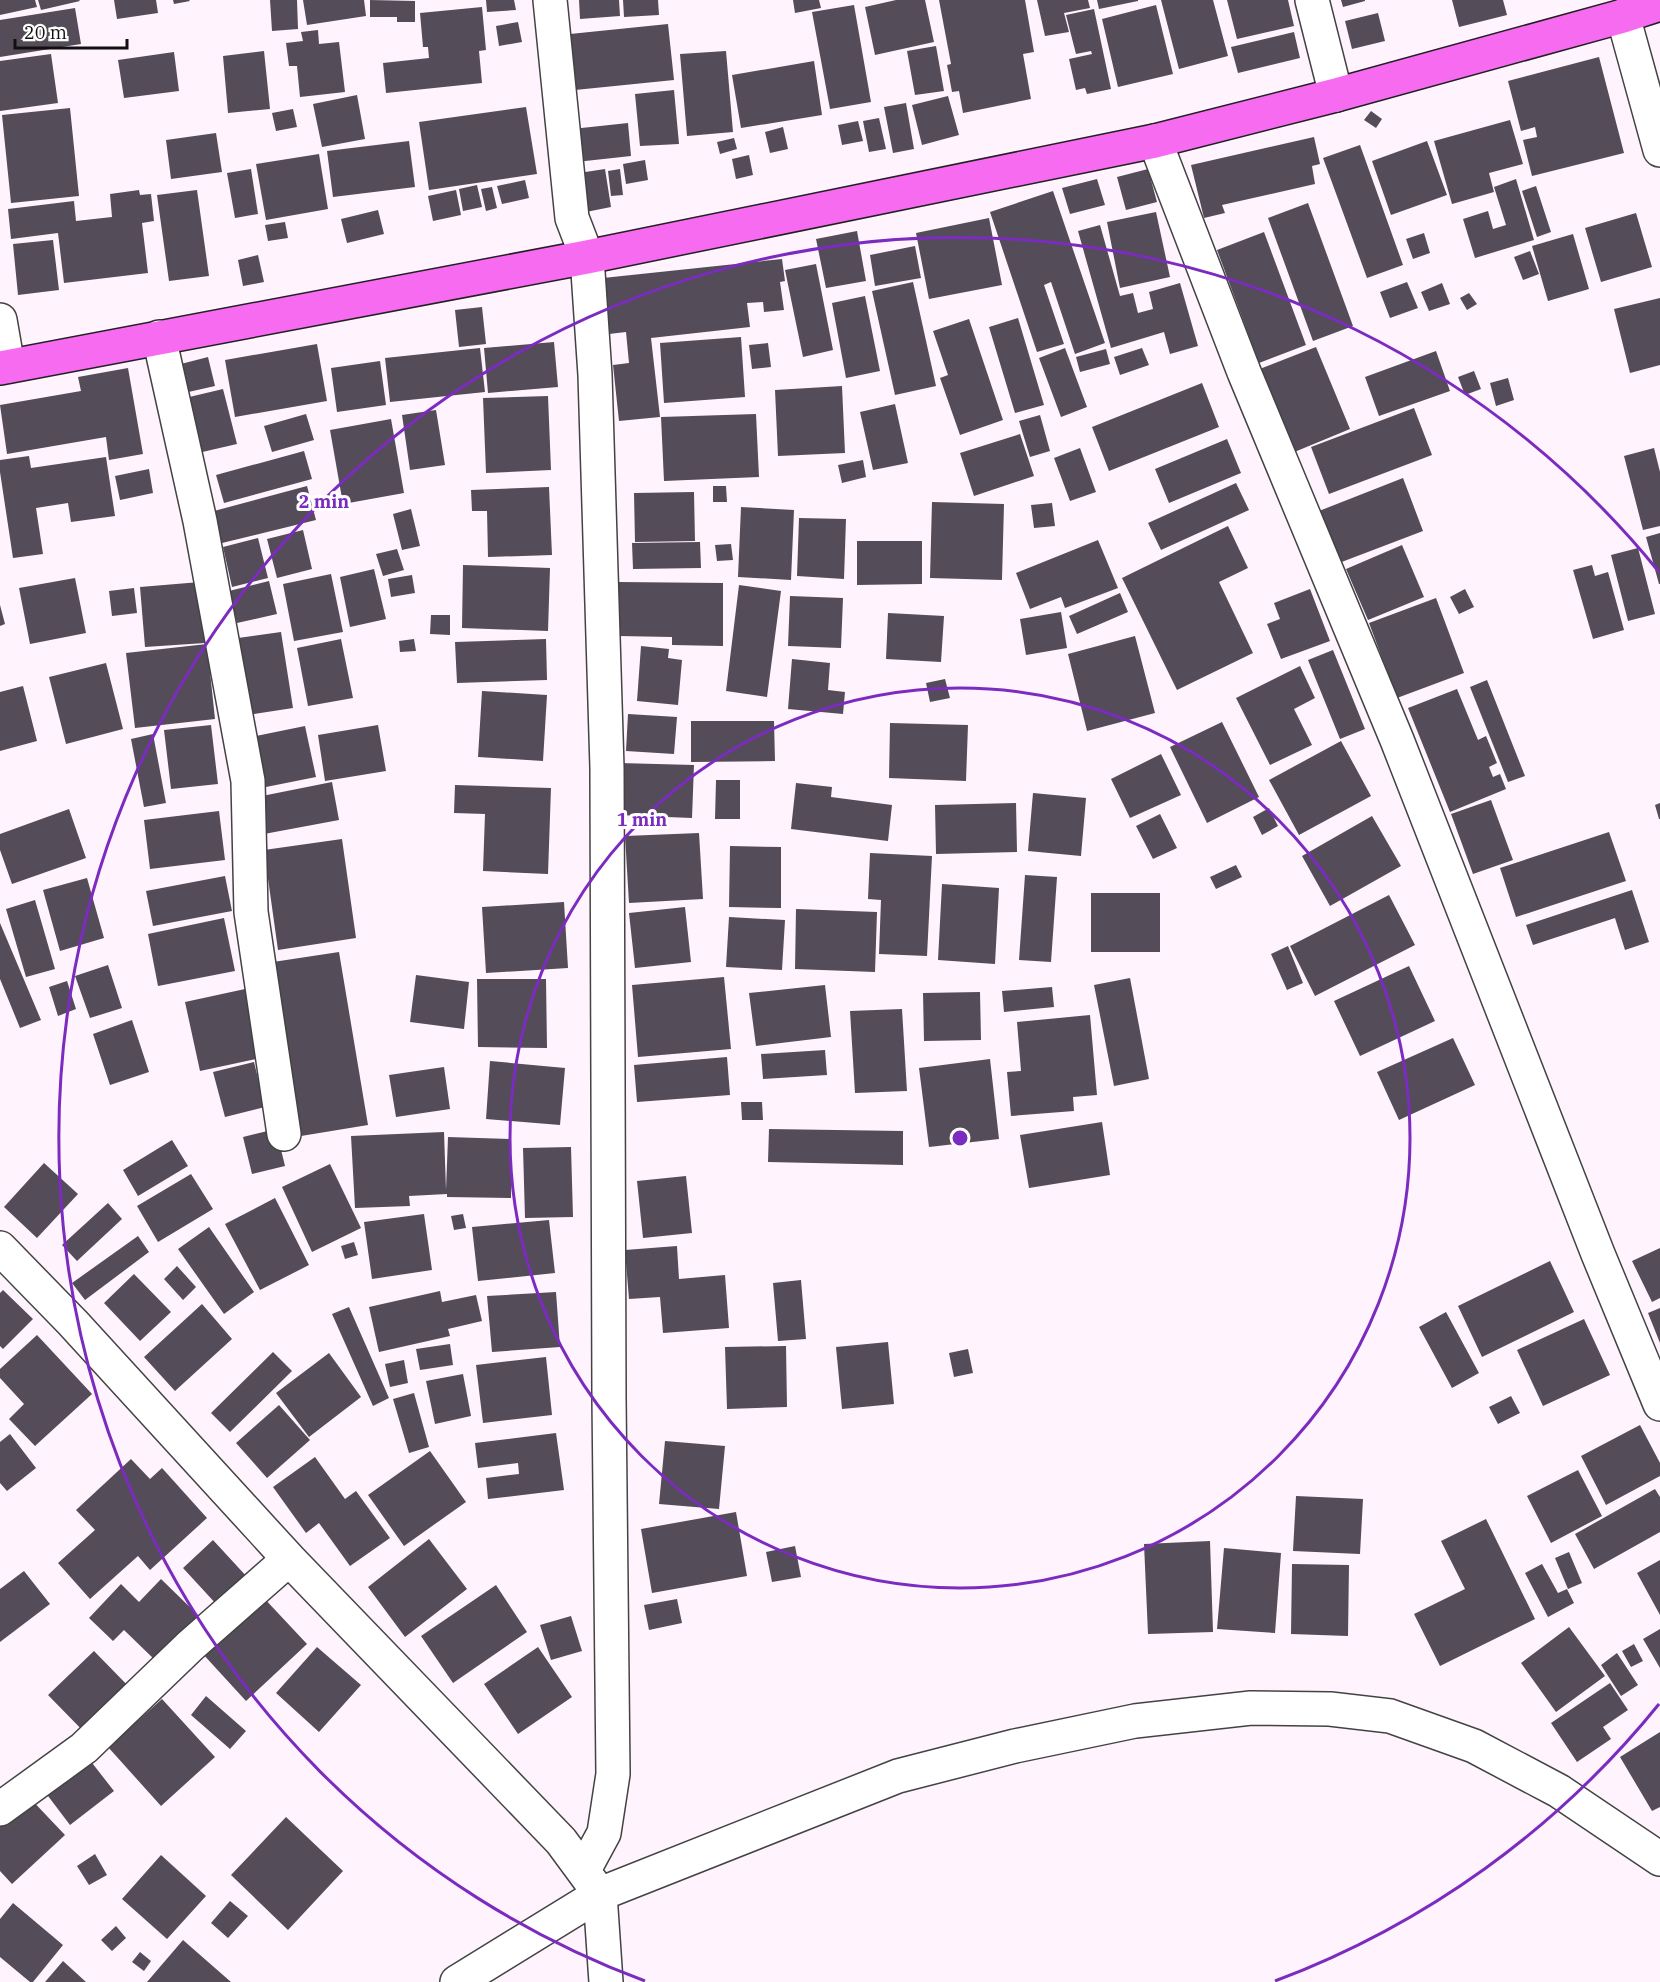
<svg xmlns="http://www.w3.org/2000/svg" width="1660" height="1982" font-family="'IBM Plex Serif',serif">
	<style>
		.building { fill: #544c58 }
		.lines { fill: none; stroke-linecap: round; stroke-linejoin: round }
		.minor-casing { stroke: #434343; stroke-width: 36 }
		.major-casing { stroke: #212121; stroke-width: 36 }
		.minor { stroke: #fff; stroke-width: 33 }
		.major { stroke: #f76bf1; stroke-width: 33 }
		.ring { fill: none; stroke: #7b2cbf; stroke-width: 3 }
		.centre { fill: #7b2cbf; stroke: #fff; stroke-width: 3 }
		.ring-label { font-size: 18px; text-anchor: middle; font-weight: bold; fill: #7b2cbf; stroke: #fff; stroke-width: 6; stroke-linejoin: round; paint-order: stroke }
	</style>
	<rect width="100%" height="100%" fill="#fff3fe"/>
	<!-- building -->
	<path class="building" d="M0,0H35L37,7L0,15Z
		M38,0H79L80,1L41,10Z
		M114,0H156L158,13L117,19Z
		M173,0H189L190,1L174,4Z
		M270,0H297L298,29L272,31Z
		M303,0H364L366,16L307,25Z
		M370,0L415,1V22H397V17H370Z
		M486,0H514L516,10L487,12Z
		M579,0H619L620,16L580,19Z
		M623,0H658L659,15L624,17Z
		M793,0H819L821,8L795,13Z
		M896,0H925L934,42L875,55L865,7Z
		M939,0H1025L1034,52L1023,54L1031,99L963,113L959,91L952,92L947,65L951,64Z
		M1037,0H1088L1090,8L1064,13L1069,32L1045,36Z
		M1097,0H1138V1L1099,9Z
		M1161,0H1213L1228,56L1179,69Z
		M1227,0H1288L1294,26L1237,39Z
		M1341,0H1365V1L1343,7Z
		M1452,0H1503L1507,15L1459,27Z
		M854,5L871,102L830,109L812,12Z
		M1156,5L1173,74L1118,87L1102,19Z
		M482,7L486,50L479,51L482,83L386,93L383,63L429,58L428,47H423L420,13Z
		M75,8L81,44L0,57V20Z
		M1094,9L1111,89L1087,94L1085,88L1076,90L1069,59L1092,54L1091,51L1076,54L1066,15Z
		M1378,13L1385,41L1352,49L1345,21Z
		M518,22L522,42L499,46L496,26Z
		M668,24L674,80L575,90L570,34Z
		M318,30L319,44L339,42L345,92L300,97L297,66H289L286,43L303,41L301,32Z
		M1294,32L1300,58L1238,73L1231,47Z
		M936,46L944,91L915,95L907,51Z
		M264,51L270,109L228,113L223,56Z
		M726,51L733,132L687,136L680,54Z
		M174,52L179,91L124,98L118,60Z
		M51,54L58,103L0,111V61Z
		M1599,57L1624,153L1532,176L1523,140L1537,137L1535,127L1521,131L1508,81Z
		M814,61L822,115L741,128L732,75Z
		M674,90L679,144L640,146L635,94Z
		M357,95L365,139L322,147L313,104Z
		M948,96L959,135L922,145L912,105Z
		M906,103L914,149L893,153L884,107Z
		M526,107L537,174L429,190L419,122Z
		M70,108L79,196L11,203L2,115Z
		M293,109L297,127L276,131L272,113Z
		M1371,111L1382,119L1376,128L1364,120Z
		M879,118L886,149L869,152L863,121Z
		M1510,120L1523,164L1489,173L1494,192L1452,204L1434,141Z
		M858,121L863,141L842,145L838,125Z
		M628,123L631,156L576,162L572,129Z
		M783,127L788,149L770,153L765,132Z
		M216,133L222,172L171,179L166,140Z
		M1314,137L1320,164L1312,166L1315,184L1222,205L1225,213L1204,218L1191,165Z
		M734,138L737,149L720,154L717,142Z
		M409,141L415,187L333,197L327,151Z
		M1427,141L1447,195L1391,215L1372,161Z
		M1360,145L1403,265L1367,278L1323,158Z
		M319,154L328,209L266,220L256,164Z
		M749,155L753,175L736,179L732,159Z
		M645,160L648,180L626,184L623,164Z
		M251,169L258,214L235,218L227,173Z
		M605,169L611,207L586,212L579,173Z
		M620,169L623,195L611,196L608,171Z
		M1148,169L1157,202L1126,210L1117,177Z
		M1097,179L1105,205L1070,214L1062,188Z
		M1516,179L1534,240L1475,258L1463,219L1488,211L1493,229L1506,225L1494,187Z
		M525,180L529,198L502,204L497,186Z
		M477,185L482,207L463,211L459,189Z
		M1536,186L1551,232L1537,237L1522,191Z
		M492,187L497,208L486,211L481,189Z
		M139,190L140,195L151,194L154,221L142,223L148,273L64,283L58,233L11,239L8,209L74,201L76,221L112,217L110,194Z
		M197,190L209,276L169,281L157,195Z
		M456,190L461,215L433,221L428,196Z
		M1053,191L1105,343L1075,354L1051,282L1044,285L1064,344L1037,352L990,212Z
		M1308,203L1353,326L1313,341L1268,218Z
		M378,210L384,234L347,243L341,219Z
		M1156,212L1170,277L1120,288L1107,222Z
		M1636,213L1652,267L1601,282L1585,228Z
		M989,218L1002,285L929,299L916,233Z
		M285,222L288,238L268,241L265,225Z
		M1100,225L1120,296L1133,293L1138,313L1153,309L1149,292L1180,283L1198,346L1170,354L1164,332L1111,348L1078,231Z
		M857,231L866,281L826,288L816,239Z
		M1264,232L1306,345L1259,363L1217,250Z
		M1424,233L1430,253L1413,259L1406,239Z
		M1573,234L1589,289L1548,301L1532,246Z
		M53,240L59,290L18,295L13,244Z
		M915,246L921,278L875,286L870,255Z
		M1530,251L1539,274L1523,280L1514,257Z
		M258,255L264,282L243,286L238,260Z
		M782,259L785,281L780,282L784,310L764,312L763,302L747,303L750,327L651,338L660,417L619,421L613,365L629,363L626,332L609,334L603,278Z
		M816,264L833,350L803,357L785,270Z
		M913,282L936,386L895,395L872,291Z
		M1407,282L1418,308L1390,318L1380,292Z
		M1442,283L1450,304L1429,311L1421,292Z
		M1469,293L1477,304L1467,310L1460,298Z
		M865,296L880,371L846,378L832,303Z
		M1660,298V365L1630,373L1614,309Z
		M482,307L486,344L459,347L455,310Z
		M1018,318L1044,405L1015,413L989,327Z
		M969,319L1003,420L960,435L940,378L948,375L933,331Z
		M741,337L745,397L664,403L660,343Z
		M554,342L558,387L488,393L484,348Z
		M768,343L771,367L752,369L749,345Z
		M317,344L327,401L235,417L225,360Z
		M1316,347L1350,429L1292,453L1257,370Z
		M480,348L485,392L390,402L385,358Z
		M1065,348L1087,407L1061,417L1039,358Z
		M1142,348L1149,365L1120,375L1114,357Z
		M1106,349L1110,364L1080,372L1076,357Z
		M1436,351L1450,391L1379,416L1365,377Z
		M208,357L215,386L184,393L177,365Z
		M380,361L386,405L337,412L331,368Z
		M128,368L143,454L109,460L106,437L7,454L0,405L81,391L78,377Z
		M1474,371L1481,389L1465,395L1458,377Z
		M1508,378L1514,400L1496,406L1490,383Z
		M1202,383L1219,427L1109,471L1092,427Z
		M842,386L845,453L778,456L775,390Z
		M223,389L237,444L198,453L185,398Z
		M548,396L551,470L486,473L483,398Z
		M895,404L908,463L873,470L860,412Z
		M1414,408L1432,455L1329,494L1311,447Z
		M436,410L445,465L410,470L402,415Z
		M306,414L314,440L272,452L264,426Z
		M756,414L759,477L664,481L661,417Z
		M1040,415L1050,451L1030,457L1019,421Z
		M391,419L404,493L343,504L330,430Z
		M1020,434L1034,476L974,496L960,453Z
		M1227,439L1241,473L1169,503L1155,469Z
		M1080,448L1096,492L1070,501L1054,458Z
		M1654,448L1660,472V526L1643,530L1624,456Z
		M304,451L312,479L224,503L216,475Z
		M29,456L31,468L106,457L115,516L71,522L68,503L36,508L43,554L13,558L0,472V460Z
		M863,460L866,477L842,483L838,465Z
		M149,469L153,493L120,500L115,476Z
		M1403,478L1423,531L1339,563L1319,511Z
		M1236,483L1249,510L1161,550L1148,523Z
		M307,486L316,520L222,543L214,511Z
		M713,486H726L727,502H713Z
		M549,487L552,555L488,557L487,511H472L471,490Z
		M694,492L695,541L635,542L634,493Z
		M932,502L1004,504L1002,580L930,578Z
		M1052,503L1055,526L1034,528L1031,505Z
		M741,507L794,510L791,580L738,577Z
		M411,509L420,546L402,550L393,514Z
		M799,518L846,519L844,579L797,576Z
		M1228,526L1248,568L1219,582L1253,653L1177,690L1122,578Z
		M303,530L312,569L277,578L267,539Z
		M1660,533V584H1659L1646,537Z
		M258,538L268,578L232,587L223,547Z
		M1098,540L1118,588L1065,608L1061,597L1030,609L1016,573Z
		M857,541H922V584L857,585Z
		M700,542L701,568L633,569L632,543Z
		M731,544L733,560L717,561L715,545Z
		M1402,545L1424,597L1368,620L1346,569Z
		M1638,548L1655,614L1628,621L1611,555Z
		M397,549L404,570L383,576L376,554Z
		M463,565L550,568L548,631L462,628Z
		M1592,565L1595,576L1608,572L1624,630L1593,639L1573,570Z
		M374,569L386,619L350,627L340,577Z
		M331,574L343,632L294,641L283,584Z
		M412,575L415,593L391,597L388,579Z
		M75,578L86,633L30,644L19,588Z
		M269,581L277,614L237,623L229,591Z
		M200,582L205,643L145,647L140,587Z
		M619,582L723,583V646L672,645V637L618,636Z
		M739,585L781,591L767,697L726,691Z
		M134,588L137,613L112,616L109,591Z
		M1310,589L1330,641L1281,659L1267,624L1280,619L1274,603Z
		M1465,589L1474,607L1459,614L1450,597Z
		M1120,593L1128,612L1077,634L1069,616Z
		M790,596L843,598L841,648L788,646Z
		M1436,598L1464,673L1397,698L1369,623Z
		M0,605L5,624L0,626Z
		M1061,612L1067,648L1026,655L1020,619Z
		M888,613L944,616L941,662L886,659Z
		M431,615H450V635L430,634Z
		M281,632L293,708L242,716L231,639Z
		M1135,636L1155,713L1087,731L1068,654Z
		M341,639L353,698L308,706L297,648Z
		M414,639L416,651L400,652L399,641Z
		M546,639L547,680L457,683L455,642Z
		M207,644L215,719L135,728L126,653Z
		M641,646L669,649L668,658L682,660L678,705L637,701Z
		M1333,650L1365,729L1340,739L1308,660Z
		M792,659L830,663L828,690L845,692L843,714L788,709Z
		M106,663L123,729L66,744L49,677Z
		M1300,666L1315,698L1294,709L1312,745L1270,765L1236,698Z
		M945,679L950,698L930,702L926,683Z
		M1487,680L1525,776L1508,782L1470,687Z
		M23,686L37,741L0,751V692Z
		M1457,689L1478,740L1486,736L1497,763L1489,767L1493,777L1500,774L1506,789L1450,812L1408,708Z
		M482,691L547,695L543,761L478,757Z
		M628,714L677,717L674,754L626,751Z
		M691,721H774L775,761L691,762Z
		M1222,722L1259,797L1207,823L1170,747Z
		M890,723L968,725L966,781L889,778Z
		M211,725L218,784L171,789L164,730Z
		M378,725L386,771L325,781L318,735Z
		M305,726L316,777L266,787L256,736Z
		M153,734L166,803L144,807L131,739Z
		M1341,741L1371,796L1299,835L1269,780Z
		M1161,754L1181,795L1130,818L1111,779Z
		M619,763L694,765L692,818L617,815Z
		M716,780H740V819H715Z
		M332,782L339,820L264,834L257,797Z
		M796,783L832,787L831,797L892,805L888,841L791,829Z
		M455,785L551,788L548,874L483,871L485,814L454,813Z
		M1033,793L1086,798L1081,856L1028,851Z
		M1491,800L1513,860L1473,874L1451,814Z
		M1016,803L1017,852L936,854L935,805Z
		M1660,803V819H1659L1655,805Z
		M1269,808L1278,826L1262,835L1253,817Z
		M69,809L86,858L12,884L0,850V834Z
		M219,811L225,860L150,869L144,820Z
		M1160,814L1177,848L1153,859L1136,826Z
		M1372,816L1401,866L1330,906L1302,856Z
		M1609,832L1626,881L1516,917L1500,868Z
		M699,833L703,899L629,903L625,836Z
		M342,839L356,938L278,950L264,850Z
		M730,846L781,847V908L729,907Z
		M870,853L932,856L927,956L879,954L881,900L868,899Z
		M1236,865L1242,877L1216,889L1210,877Z
		M1025,875L1057,877L1051,962L1019,960Z
		M225,876L232,911L153,926L146,891Z
		M87,878L104,938L60,951L43,890Z
		M942,884L999,888L995,964L938,960Z
		M1632,890L1649,942L1625,950L1615,918L1533,945L1526,925Z
		M1091,893H1160V952H1091Z
		M1389,895L1415,945L1315,996L1290,946Z
		M35,900L55,969L26,977L6,909Z
		M564,902L568,968L486,973L482,907Z
		M685,907L691,962L635,968L629,913Z
		M796,909L877,912L875,972L795,969Z
		M729,917L785,920L782,970L726,967Z
		M224,918L235,971L158,986L148,934Z
		M0,923L41,1020L20,1028L0,979Z
		M1288,946L1303,983L1287,990L1271,954Z
		M339,952L368,1125L301,1136L273,962Z
		M108,965L122,1008L90,1018L75,976Z
		M1409,966L1435,1021L1360,1056L1334,1001Z
		M416,975L469,982L464,1029L410,1022Z
		M724,977L731,1049L638,1057L632,985Z
		M1130,978L1149,1079L1114,1086L1094,985Z
		M477,979H546L547,1048L478,1047Z
		M67,981L76,1009L58,1016L49,987Z
		M825,985L831,1037L756,1046L749,993Z
		M1052,987L1054,1007L1004,1012L1002,991Z
		M245,989L261,1058L200,1071L185,1002Z
		M980,992L981,1040L924,1041L923,993Z
		M902,1009L907,1091L855,1093L850,1011Z
		M1090,1015L1097,1095L1073,1097L1074,1111L1011,1116L1007,1072L1021,1071L1017,1022Z
		M132,1020L149,1072L110,1085L93,1034Z
		M1453,1038L1475,1085L1399,1120L1377,1072Z
		M825,1050L827,1075L763,1079L761,1054Z
		M727,1057L730,1095L637,1102L634,1065Z
		M990,1059L999,1139L929,1147L919,1068Z
		M490,1061L565,1068L560,1125L486,1119Z
		M254,1062L265,1107L225,1117L213,1072Z
		M444,1067L450,1109L396,1117L389,1075Z
		M741,1102H762L763,1120H742Z
		M1102,1122L1110,1175L1029,1188L1020,1135Z
		M276,1129L285,1166L252,1174L243,1137Z
		M769,1129L903,1131V1165L768,1162Z
		M444,1132L446,1190L448,1137L511,1139V1198L447,1197V1194L409,1196L410,1206L355,1208L351,1136Z
		M172,1140L188,1166L138,1196L123,1170Z
		M571,1147L573,1217L525,1218L523,1148Z
		M44,1163L78,1194L37,1238L4,1207Z
		M330,1164L361,1228L312,1252L282,1187Z
		M191,1174L213,1209L158,1242L137,1206Z
		M686,1176L692,1233L643,1238L637,1181Z
		M275,1198L309,1265L260,1290L225,1224Z
		M108,1203L122,1219L77,1261L62,1245Z
		M424,1214L432,1270L372,1279L364,1222Z
		M463,1214L466,1228L454,1230L451,1216Z
		M549,1220L555,1273L478,1281L472,1227Z
		M209,1227L254,1292L224,1314L178,1249Z
		M138,1236L149,1252L85,1300L72,1283Z
		M354,1242L358,1255L345,1259L341,1246Z
		M677,1246L679,1279L725,1275L729,1328L663,1333L660,1297L629,1299L625,1250Z
		M1660,1248V1298L1652,1302L1632,1261Z
		M1550,1261L1574,1312L1482,1357L1458,1306Z
		M177,1266L196,1287L183,1300L164,1279Z
		M134,1274L171,1312L140,1341L104,1303Z
		M801,1280L806,1339L778,1341L773,1283Z
		M3,1290L33,1319L3,1349L0,1346V1293Z
		M440,1291L442,1302L476,1295L482,1321L448,1329L450,1336L379,1352L369,1307Z
		M556,1292L560,1347L492,1352L487,1296Z
		M202,1304L232,1339L175,1391L144,1357Z
		M349,1307L389,1398L373,1406L332,1314Z
		M1660,1308V1343L1648,1313Z
		M1446,1312L1479,1373L1452,1388L1419,1327Z
		M1584,1319L1610,1375L1543,1406L1517,1350Z
		M37,1335L92,1394L35,1446L9,1419L24,1404L0,1378V1369Z
		M888,1342L894,1404L842,1409L836,1347Z
		M450,1344L453,1365L420,1370L416,1349Z
		M786,1346L787,1407L727,1409L725,1347Z
		M968,1349L973,1373L954,1377L949,1353Z
		M273,1352L292,1371L230,1432L211,1413Z
		M329,1353L361,1397L309,1437L276,1393Z
		M546,1357L552,1415L483,1423L476,1365Z
		M404,1360L408,1383L390,1387L385,1364Z
		M463,1374L471,1416L435,1424L426,1381Z
		M414,1393L429,1447L409,1453L393,1399Z
		M1511,1396L1520,1413L1498,1424L1489,1407Z
		M279,1405L310,1440L267,1478L236,1443Z
		M1640,1425L1660,1463V1476L1606,1505L1581,1456Z
		M556,1433L564,1490L488,1499L486,1478L519,1474L518,1463L478,1468L475,1443Z
		M10,1434L36,1468L7,1491L0,1483V1442Z
		M665,1441L725,1446L719,1509L659,1504Z
		M430,1451L466,1502L404,1546L368,1495Z
		M315,1457L345,1499L356,1491L390,1538L350,1566L319,1523L306,1533L273,1487Z
		M131,1459L150,1479L162,1468L207,1518L150,1570L138,1556L90,1599L58,1563L95,1530L76,1510Z
		M1578,1470L1602,1516L1551,1543L1527,1496Z
		M1655,1489L1660,1497V1532L1594,1569L1575,1534Z
		M1296,1496L1363,1499L1360,1554L1293,1551Z
		M736,1512L747,1576L652,1593L641,1529Z
		M1486,1519L1535,1619L1440,1666L1414,1614L1465,1589L1441,1541Z
		M429,1539L467,1589L405,1637L368,1587Z
		M213,1540L248,1578L218,1606L183,1568Z
		M1210,1541L1213,1632L1148,1634L1144,1544Z
		M795,1546L801,1577L772,1582L766,1552Z
		M1224,1548L1281,1553L1275,1633L1217,1629Z
		M1569,1552L1582,1583L1568,1589L1555,1558Z
		M1660,1560V1615L1637,1573Z
		M1292,1564L1349,1565L1348,1636L1291,1634Z
		M1542,1564L1558,1593L1567,1589L1574,1603L1548,1617L1525,1573Z
		M24,1571L50,1604L0,1642V1589Z
		M161,1579L200,1617L157,1662L124,1630L113,1641L89,1618L121,1584L139,1602Z
		M496,1585L527,1632L453,1683L421,1636Z
		M262,1596L307,1644L246,1701L202,1653Z
		M677,1599L682,1623L649,1630L644,1605Z
		M571,1616L582,1651L551,1660L540,1625Z
		M1569,1627L1605,1676L1556,1712L1521,1663Z
		M1660,1629V1668L1643,1639Z
		M1634,1644L1643,1661L1631,1667L1622,1651Z
		M317,1647L361,1685L319,1732L276,1693Z
		M538,1647L572,1697L518,1734L484,1684Z
		M94,1651L135,1693L90,1738L48,1695Z
		M1617,1653L1638,1685L1621,1696L1601,1665Z
		M1610,1683L1628,1710L1603,1727L1611,1739L1577,1762L1551,1723Z
		M206,1696L246,1731L230,1749L191,1715Z
		M162,1699L215,1757L161,1806L108,1747Z
		M1660,1732V1807L1652,1811L1620,1757Z
		M89,1759L114,1791L70,1825L45,1792Z
		M27,1795L65,1835L12,1884L0,1871V1821Z
		M286,1817L343,1871L288,1930L231,1875Z
		M95,1854L107,1875L89,1885L77,1866Z
		M161,1855L206,1896L167,1939L122,1899Z
		M230,1901L248,1916L228,1938L211,1923Z
		M13,1903L63,1945L33,1982H30L0,1957V1919Z
		M116,1926L126,1938L112,1951L101,1940Z
		M183,1940L231,1982H147Z
		M140,1952L151,1961L144,1971L132,1962Z
		M63,1961L86,1982H45Z"/>
	<g class="lines">
		<defs>
			<path id="minor" d="M550,0L572,218L587,257L595,375L607,768L609,1398L613,1774L604,1833L584,1870
				M1312,0L1336,95
				M1623,16L1660,150
				M1155,141L1244,372L1397,740L1598,1254L1660,1404
				M0,320L8,366
				M159,337L200,521L248,781L251,912L284,1134
				M0,1248L73,1323L289,1559L561,1841L600,1894L606,1982
				M0,1809L84,1748L190,1646L289,1559
				M457,1982L600,1894L898,1776L1015,1746L1135,1721L1251,1708L1330,1709L1390,1716L1474,1746L1559,1791L1660,1859"/>
			<path id="major" d="M0,368L587,257L1155,141L1336,95L1623,16L1660,4"/>
		</defs>
		<!-- minor casing -->
		<use href="#minor" class="minor-casing"/>
		<!-- major casing -->
		<use href="#major" class="major-casing"/>
		<!-- minor -->
		<use href="#minor" class="minor"/>
		<!-- major -->
		<use href="#major" class="major"/>
	</g>
	<!-- distance rings -->
	<g class="ring">
		<circle cx="960" cy="1138" r="450"/>
		<path d="M1659 1704A900 900 0 0 1 1275 1981M645 1981A900 900 0 1 1 1659 572"/>
	</g>
	<circle cx="960" cy="1138" r="9" class="centre"/>
	<g class="ring-label">
		<text x="324" y="508">2 min</text>
		<text x="642" y="826">1 min</text>
	</g>
	<!-- scale -->
	<path d="M15 39v9h112v-9" fill="none" stroke="#101010" stroke-width="3"/>
	<text x="24" y="39" font-size="18" fill="#101010" stroke="#ffffff" stroke-width="4.5" paint-order="stroke">20 m</text>
</svg>
